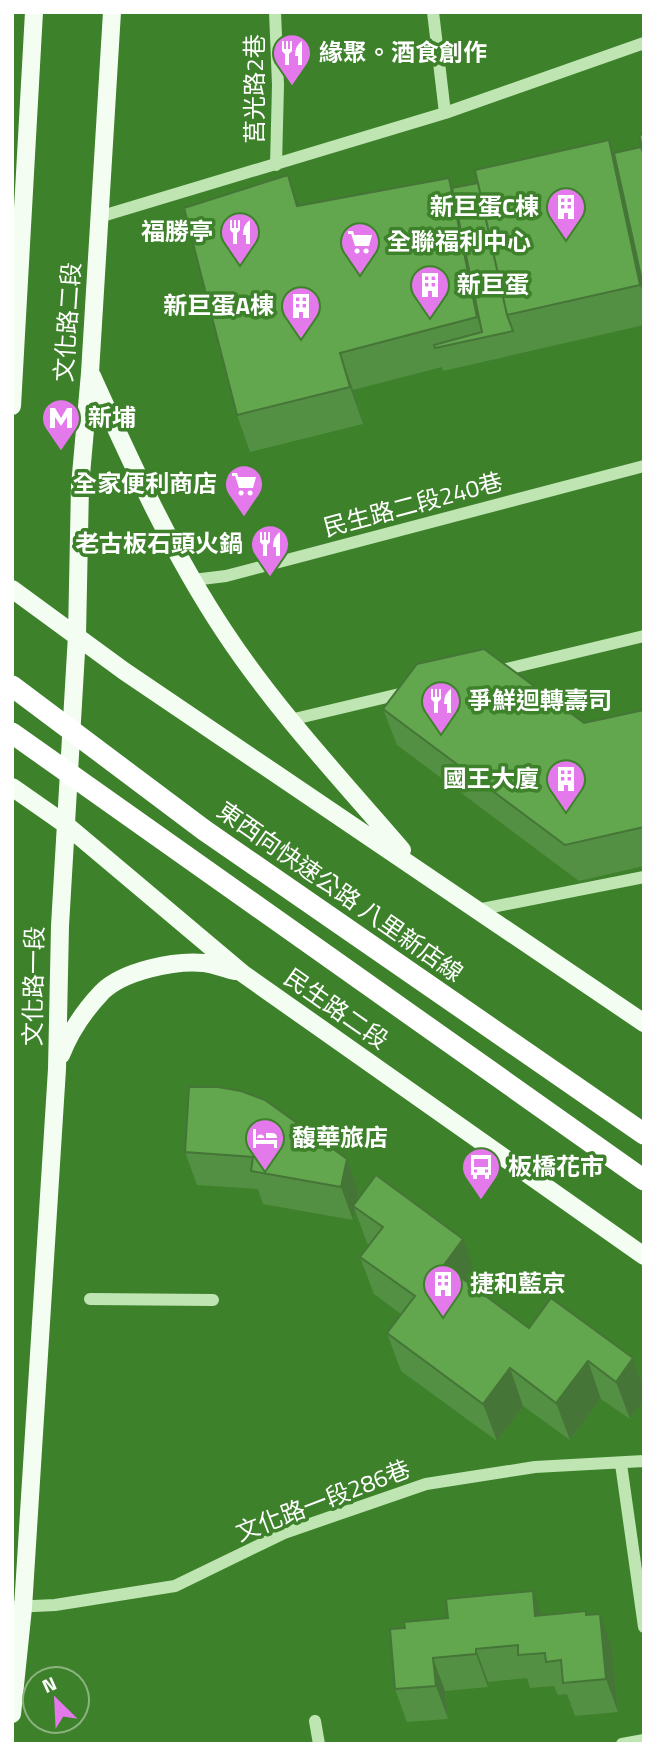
<svg xmlns="http://www.w3.org/2000/svg" width="656" height="1756" font-family="'Titillium Web','Noto Sans TC',sans-serif">
	<style>
		.lines { fill: none; stroke-linecap: round; stroke-linejoin: round }
		.minor { stroke: #bee5b2; stroke-width: 12 }
		.major { stroke: #f4fdf2; stroke-width: 18 }
		.highway-bridge { stroke: #fff; stroke-width: 21 }
		.wall { fill: #549043 }
		.shaded-wall { fill: #457537 }
		.building { fill: #62a74e; stroke: #457537; stroke-width: 2 }
		.labels { text-anchor: middle; stroke-width: 7; stroke-linejoin: round; paint-order: stroke }
		.poi-label { font-size: 24px; font-weight: bold; fill: #fff; stroke: #3d812a; text-anchor: start }
		.street-label { font-size: 24px; fill: #fff; stroke: #3d812a }
	</style>
	<rect width="100%" height="100%" fill="#3d812a"/>
	<g class="lines">
		<!-- minor -->
		<path class="minor" d="M275,12L278,85L276,165
			M433,12L445,113
			M99,217L445,113L644,43
			M193,580L226,576L644,466
			M494,672L644,636
			M290,720L408,692
			M477,910L644,877
			M90,1299L213,1300
			M621,1464L644,1627
			M12,1607L55,1605L175,1586L284,1533L426,1484L535,1467L644,1461
			M315,1721L319,1744
			M622,1744L644,1740"/>
		<!-- major -->
		<path class="major" d="M92,376C132,464 171,551 224,631C276,710 341,779 402,850
			M12,406L34,12
			M12,589L124,671L644,1023
			M12,787L65,824L242,973L644,1256
			M61,1055C70,1032 84,1011 102,992C123,971 175,960 204,963C214,964 225,969 235,971
			M12,1714L23,1608L57,1069L60,926L77,635L80,486L90,373L112,12"/>
		<!-- highway-bridge -->
		<path class="highway-bridge" d="M12,686L204,830L644,1134
			M12,733L644,1180"/>
	</g>
	<!-- wall -->
	<path class="wall" d="M644,134V325L443,371L442,367L353,390L363,424L250,452L237,415L300,206L449,178L452,188L615,155L641,147Z
		M383,709L584,723L644,710V866L579,881L397,745Z
		M185,1152L347,1159L359,1192L357,1201L476,1276L470,1284L529,1328L633,1358L644,1387V1400L630,1419L601,1399L570,1440L523,1406L497,1441L401,1371L387,1333L401,1314L374,1294L360,1257L369,1245L367,1243L355,1210L353,1220L263,1204L258,1189L197,1185Z
		M586,1611L587,1615L612,1647L618,1712L575,1716L567,1694L558,1695L554,1686L530,1688L527,1678L488,1682V1687L445,1691L448,1719L407,1722L395,1689L390,1629Z"/>
	<!-- shaded-wall -->
	<path class="shaded-wall" d="M609,140L623,178L644,274V294L640,285Z
		M288,175L302,213L297,206Z
		M449,178L462,216L484,338L477,317Z
		M340,353L353,390L363,424L350,387Z
		M347,1159L359,1192L355,1207L353,1206L355,1210L353,1220L341,1187Z
		M463,1239L476,1276L457,1302L444,1265Z
		M633,1358L644,1387V1400L630,1419L616,1382Z
		M588,1361L601,1399L570,1440L556,1403Z
		M510,1368L523,1406L497,1441L483,1404Z
		M533,1591L545,1624L535,1616Z
		M600,1614L612,1647L618,1712L606,1679Z
		M476,1649L488,1682V1687L476,1654Z
		M433,1658L445,1691L448,1719L436,1686Z"/>
	<!-- building -->
	<path class="building" d="M644,134V156L639,135Z
		M609,140L640,285L507,315L475,170Z
		M641,147L644,156V290L614,153Z
		M288,175L297,206L449,178L477,317L340,353L350,387L237,415L184,208Z
		M478,183L507,315L513,331L435,348L434,345L482,332L452,188Z
		M484,649L584,723L644,710V827L565,845L383,709L417,664Z
		M189,1087H218L241,1091L265,1100L347,1159L341,1187L251,1171L253,1157L185,1152Z
		M376,1175L463,1239L444,1265L529,1328L551,1298L633,1358L616,1382L588,1361L556,1403L510,1368L483,1404L387,1333L415,1296L360,1257L383,1227L353,1206Z
		M533,1591L535,1616L586,1611V1615L600,1614L606,1679L563,1683L561,1660L546,1662L545,1653L518,1655V1645L476,1649V1654L433,1658L436,1686L395,1689L390,1629L405,1628L404,1622L448,1618L446,1599Z"/>
	<!-- icons -->
	<defs>
		<symbol id="restaurant-pin" viewBox="-11 -11 22 30"><path d="M0 17L-7.5 6A9.5 9.5 0 1 1 7.5 6Z" fill="#e479ec" stroke="#3d812a"/><path d="M-5-6h1v4h1v-4h1v4h1v-4h1v5L-1.5 .5V6h-2V.5L-5-1ZM5-6V6H3V1.5H1.5Q1.5-4 5-6Z" fill="#fff"/></symbol>
		<symbol id="building-pin" viewBox="-11 -11 22 30"><path d="M0 17L-7.5 6A9.5 9.5 0 1 1 7.5 6Z" fill="#e479ec" stroke="#3d812a"/><path d="M-4-6H4V6H1V3H-1V6H-4ZM-2.5-4.3h1.7v1.8h-1.7ZM.8-4.3h1.7v1.8H.8ZM-2.5-1h1.7V.8h-1.7ZM.8-1h1.7V.8H.8Z" fill="#fff"/></symbol>
		<symbol id="supermarket-pin" viewBox="-11 -11 22 30"><path d="M0 17L-7.5 6A9.5 9.5 0 1 1 7.5 6Z" fill="#e479ec" stroke="#3d812a"/><path d="M-6-5.5h2.5l.6 2H6L4.5 2H-2.5L-4.4-4H-6ZM-1.5 3.2a1.3 1.3 0 1 0 .1 0ZM3 3.2a1.3 1.3 0 1 0 .1 0Z" fill="#fff"/></symbol>
		<symbol id="metro-pin" viewBox="-11 -11 22 30"><path d="M0 17L-7.5 6A9.5 9.5 0 1 1 7.5 6Z" fill="#e479ec" stroke="#3d812a"/><path d="M-5.5 5V-5H-3L0 0L3-5H5.5V5H3V-.5L0 4L-3-.5V5Z" fill="#fff"/></symbol>
		<symbol id="hotel-pin" viewBox="-11 -11 22 30"><path d="M0 17L-7.5 6A9.5 9.5 0 1 1 7.5 6Z" fill="#e479ec" stroke="#3d812a"/><path d="M-6-4.5h1.5V1H6V5H4.5V3h-9V5H-6ZM-4 0a1.8 1.8 0 1 1 3.6 0ZM.5 0V-2.5h3Q6-2.5 6 0Z" fill="#fff"/></symbol>
		<symbol id="bus-pin" viewBox="-11 -11 22 30"><path d="M0 17L-7.5 6A9.5 9.5 0 1 1 7.5 6Z" fill="#e479ec" stroke="#3d812a"/><path d="M-5-6H5V4H4V6H2V4H-2V6H-4V4H-5ZM-3.5-4V0h7V-4ZM-3.5 1.2v1.5H-2V1.2ZM2 1.2v1.5H3.5V1.2Z" fill="#fff"/></symbol>
	</defs>
	<g fill-rule="evenodd">
		<use href="#restaurant-pin" x="270" y="31" width="44" height="60"/>
		<use href="#building-pin" x="544" y="185" width="44" height="60"/>
		<use href="#restaurant-pin" x="218" y="210" width="44" height="60"/>
		<use href="#supermarket-pin" x="338" y="220" width="44" height="60"/>
		<use href="#building-pin" x="408" y="263" width="44" height="60"/>
		<use href="#building-pin" x="279" y="284" width="44" height="60"/>
		<use href="#metro-pin" x="39" y="396" width="44" height="60"/>
		<use href="#supermarket-pin" x="222" y="462" width="44" height="60"/>
		<use href="#restaurant-pin" x="248" y="522" width="44" height="60"/>
		<use href="#restaurant-pin" x="419" y="679" width="44" height="60"/>
		<use href="#building-pin" x="544" y="757" width="44" height="60"/>
		<use href="#hotel-pin" x="243" y="1116" width="44" height="60"/>
		<use href="#bus-pin" x="459" y="1145" width="44" height="60"/>
		<use href="#building-pin" x="421" y="1262" width="44" height="60"/>
	</g>
	<g class="labels">
		<!-- poi labels -->
		<g class="poi-label">
			<text x="319" y="61">緣聚。酒食創作</text>
			<text x="539" y="215" text-anchor="end">新巨蛋C棟</text>
			<text x="213" y="240" text-anchor="end">福勝亭</text>
			<text x="387" y="250">全聯福利中心</text>
			<text x="457" y="293">新巨蛋</text>
			<text x="274" y="314" text-anchor="end">新巨蛋A棟</text>
			<text x="88" y="426">新埔</text>
			<text x="217" y="492" text-anchor="end">全家便利商店</text>
			<text x="243" y="552" text-anchor="end">老古板石頭火鍋</text>
			<text x="468" y="709">爭鮮迴轉壽司</text>
			<text x="539" y="787" text-anchor="end">國王大廈</text>
			<text x="292" y="1146">馥華旅店</text>
			<text x="508" y="1175">板橋花市</text>
			<text x="470" y="1292">捷和藍京</text>
		</g>
		<!-- street labels -->
		<g class="street-label">
			<text transform="translate(255 89) rotate(-90)" y="8">莒光路2巷</text>
			<text transform="translate(68 322) rotate(-86)" y="8">文化路二段</text>
			<text transform="translate(413 505) rotate(-15)" y="8">民生路二段240巷</text>
			<text transform="translate(340 892) rotate(35)" y="8">東西向快速公路 八里新店線</text>
			<text transform="translate(34 986) rotate(-89)" y="8">文化路一段</text>
			<text transform="translate(336 1009) rotate(35)" y="8">民生路二段</text>
			<text transform="translate(323 1501) rotate(-21)" y="8">文化路一段286巷</text>
		</g>
	</g>
	<!-- border -->
	<rect width="656" height="1756" fill="none" stroke="#ffffff" stroke-width="28"/>
	<!-- north arrow -->
	<g transform="translate(56 1700) rotate(336)"><circle r="33" fill="#3d812a" stroke="#8bb37f" stroke-width="2"/>
	<path d="M0-5L12 26L0 18L-12 26Z" fill="#e479ec"/>
	<text y="-10" font-size="19" font-weight="bold" text-anchor="middle" fill="#ffffff">N</text>
	</g>
</svg>
